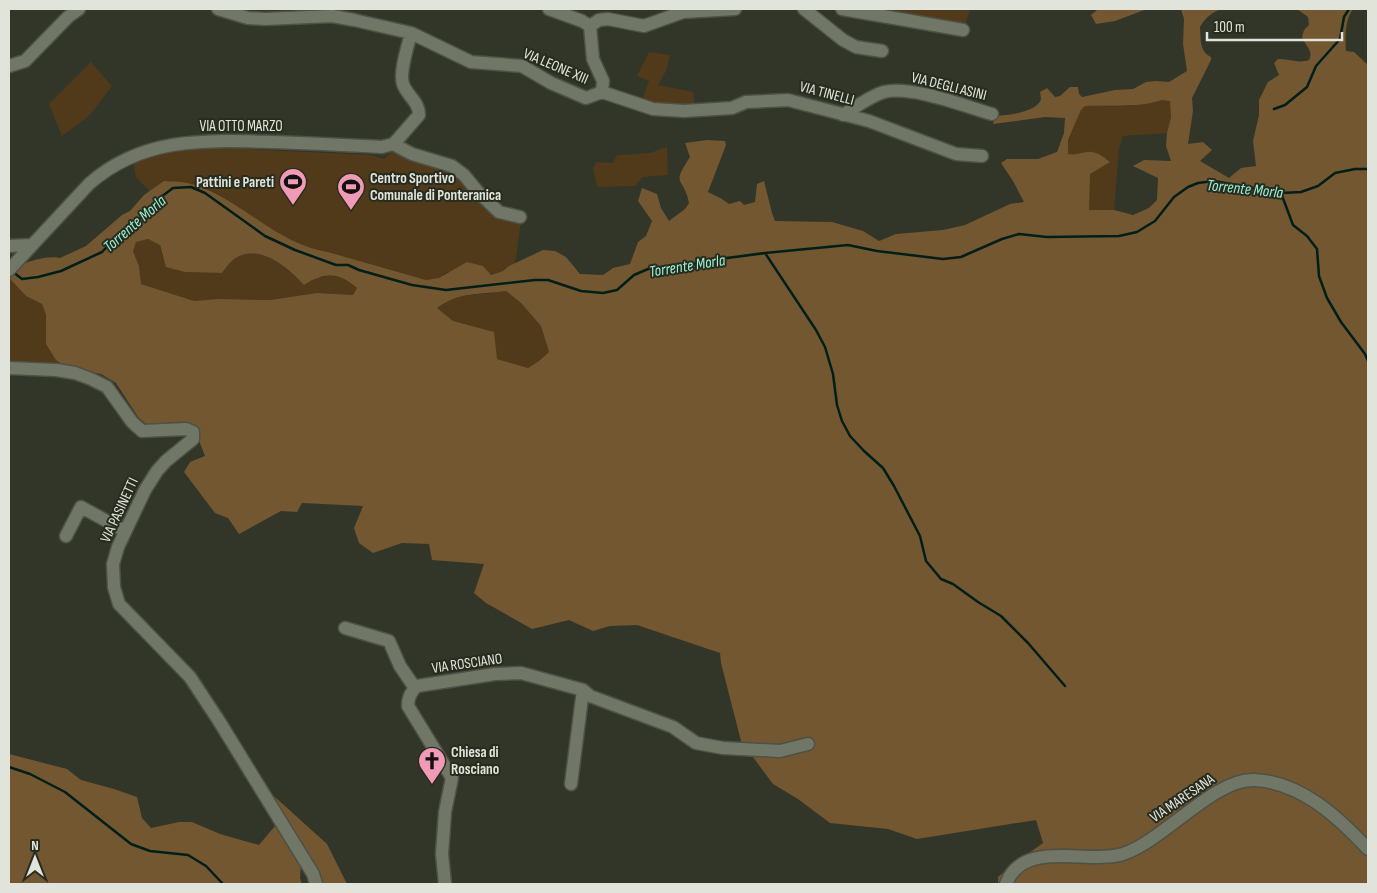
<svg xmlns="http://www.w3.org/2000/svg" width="1377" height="893" font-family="'Sofia Sans Condensed',sans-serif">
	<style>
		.green { fill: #503a1a }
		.forest { fill: #735731; fill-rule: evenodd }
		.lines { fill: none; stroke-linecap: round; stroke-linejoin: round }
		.stream { stroke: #011f18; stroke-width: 2.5 }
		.minor-casing { stroke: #4d5146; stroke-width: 15 }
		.minor { stroke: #717767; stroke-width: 12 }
		.labels { text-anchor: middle; stroke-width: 4; stroke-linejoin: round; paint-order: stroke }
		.street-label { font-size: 15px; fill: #e1e4db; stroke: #272c1f }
		.poi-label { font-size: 15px; font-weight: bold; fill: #e1e4db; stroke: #272c1f; text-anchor: start }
		.water-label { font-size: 16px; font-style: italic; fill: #98f3d8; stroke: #272c1f }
	</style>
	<rect width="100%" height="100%" fill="#313628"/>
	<!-- green -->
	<path class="green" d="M897,9H970L965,26L897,13Z
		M649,52L670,55L666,71L658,85L693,92L695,108L655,106L642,100L649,81L637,76Z
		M91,62L112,86L90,115L62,136L49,104Z
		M1162,100H1170L1171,117L1167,133L1123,136L1119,149L1114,210H1088L1089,174L1110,161L1092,152L1075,155L1068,154V140L1081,110L1085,106C1110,106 1138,108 1162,100Z
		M205,147L370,155L384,159L392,152L460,174L484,209L501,219L521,221L515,264L509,266L503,271L490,275L448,272L439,278L426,280L328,252L311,249L286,238L214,193L155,188L150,192L136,177L133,162L158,152L204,149Z
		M667,147L668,175L643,177L635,186L597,187L593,169L596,162L613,163L617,155L650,153Z
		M148,239L160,245L162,256L186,272L222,273C226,268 230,261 236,258C259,243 289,268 304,285C325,272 338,273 357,288L353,295L317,293L270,300L219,299L194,301L141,284L139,266L133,251L136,241Z
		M10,279L26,296L42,304L46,315V344L70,369L9,364Z
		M506,291L521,303L541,326L549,352L539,361L528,368L497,359L437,308C461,291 479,296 506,291Z"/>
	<!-- forest -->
	<path class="forest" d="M1117,9H1147L1115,21L1096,24L1091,15L1097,10Z
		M1181,9H1222C1213,11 1204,19 1200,27C1201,39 1199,51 1211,57V60L1192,98L1193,111L1188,144L1203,142L1212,150L1200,161L1229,178L1241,168L1256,166L1253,141L1259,115V100L1268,82L1279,75L1274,63L1278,59C1288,58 1298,64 1309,60C1314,50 1305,46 1302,37L1304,30L1309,25L1308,17L1297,9H1353C1345,19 1345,39 1346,51L1354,52L1368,65V884H998V877L1019,860L1043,843L1036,820L917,839L888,829L830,823L798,799L773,784L741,741L721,663L720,653L637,625L610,626L593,631L569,620L532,629L486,603L474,593L484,564L432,560L429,544L402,543L373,553L359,543L354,528L363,506L302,503L297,512L281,511L239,534L228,518L215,513L184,472L190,462L205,456L198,438L196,427L146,424L138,417L116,383L101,374L70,369L56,360L46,344V315L42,304L26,296L10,279C11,276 11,274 13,271C19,262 50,255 60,258L86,246L122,215L130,211L144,195L164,181C173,182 182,181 191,184C241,198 275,244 328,252L426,280L439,278L467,262L483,266L491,275L503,271L509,266L543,250L555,251L566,257L580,274L603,275L613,268L630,264L638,242L646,236L652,221L638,201L642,188L657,194L661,208L669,221L685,209L689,203C684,176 670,187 690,157L685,143L707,140L725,141L726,145L708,192L722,199L729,204L740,201L744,205L755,202L757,184L764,181L772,213L775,221L832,222L863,231L879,241L896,234L943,230L965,225L1010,204L1024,202L1013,181L1001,163L1007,159H1038L1057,152L1064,133L1065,118L1045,117L993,124L995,115C1004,117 1031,112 1038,104C1042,101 1041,97 1040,92L1047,88L1055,97L1060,96L1070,87H1078L1079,94L1082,97L1115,90L1133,89L1146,82L1156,81L1169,82L1187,71L1183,44L1184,19ZM1162,100L1170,101L1171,117L1167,133L1166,146L1171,161L1144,160L1133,166L1158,178L1157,200L1149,208L1133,215L1114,210H1089L1090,174L1110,162C1105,158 1099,153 1092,152C1083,151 1078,156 1068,154V140L1081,110L1085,106C1110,105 1138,108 1162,100ZM148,239L160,245L166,267L185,272L222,273C226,268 230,261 236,258C259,243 289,268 304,285C325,272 338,272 357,288L353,295L317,293L270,300L218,299L194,301L141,284L139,266L133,251L136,242ZM506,291L521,303L541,326L549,352L539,361L528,368L497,359L494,332L453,321L437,308C461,291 479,295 506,291Z
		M9,754L67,769L81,780L114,789L137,797L142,818L151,828L179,822H192L220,834L259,845L275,826L261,803L275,797L327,844L347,884H319L301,864L300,878L302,884H9Z"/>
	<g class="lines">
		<!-- stream -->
		<path class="stream" d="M1274,109L1285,105L1307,87L1316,66L1340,39L1344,17L1349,9
			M1281,193L1293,225L1307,236L1317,249L1319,276L1327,298L1341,322L1365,354L1368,361
			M765,253L816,330L825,347L833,374L837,405L842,421L850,436L864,451L883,468L894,486L920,536L926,561L941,579L953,584L978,602L1001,616L1028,643L1065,686
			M13,272L22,279L38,277L61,271L102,252L124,229L148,213L161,197L173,188L191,187L205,193L265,236L295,250L336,265H348L359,270L412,285L446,290L535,280H548L581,291L603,293L617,290L634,275L648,269L683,267L704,261L765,253L848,245L877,251L943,259L961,257L1002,239L1019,234L1047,237L1119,236L1137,232L1155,221L1174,197L1188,187L1198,183L1214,181L1281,193L1301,192L1318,186L1335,173L1355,169H1368
			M9,767L30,774L65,792L131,844L150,851L188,855L206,866L223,884"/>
		<defs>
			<path id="minor" d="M218,9L248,18L265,19L332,16L354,20L411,33L471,62L522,66L551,83L586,98L602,92
				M549,9L582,21L590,26L593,59L603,81L602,92
				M804,9L843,40L856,47L882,51
				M842,9L963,30
				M590,26L599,20L608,19L644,26L683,12L735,9
				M9,66L25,61L68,17L79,9
				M602,92L653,109L684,111L732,108L746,102L788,100L869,121L956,154L982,156
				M843,115C856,107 870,96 884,92C910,85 964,106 992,114
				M393,144L412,154L452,166L464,175L478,192L499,212L520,217
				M9,246L32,245
				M9,270L89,184C142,137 204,140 271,142C308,143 345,145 382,147L393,144L398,139L419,115C419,101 407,96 403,84C399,72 408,46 411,33
				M9,368L56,370L75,373L91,379L107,387L132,422L142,431L186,429L193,432V439L166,461L157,471L145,490L118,547L113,564L114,587L119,604L190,677L219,721L313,874L316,884
				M66,536L81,507L125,531
				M345,628L389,641L400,666L415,688
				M571,784L583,690
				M445,884L442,854L445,812L452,778L408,706C408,697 411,692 417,686L495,674L521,673L583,690L590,696L673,727L696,743L723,748L780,751L808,744
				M1006,884C1023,838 1088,865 1123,854C1163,841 1215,778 1254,780C1301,782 1338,817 1368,849"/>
		</defs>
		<!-- minor casing -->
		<use href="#minor" class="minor-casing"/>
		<!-- minor -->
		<use href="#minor" class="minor"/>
	</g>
	<!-- icons -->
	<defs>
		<symbol id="stadium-pin" viewBox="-11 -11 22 30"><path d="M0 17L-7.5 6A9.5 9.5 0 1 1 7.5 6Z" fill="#f09ab6" stroke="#272c1f"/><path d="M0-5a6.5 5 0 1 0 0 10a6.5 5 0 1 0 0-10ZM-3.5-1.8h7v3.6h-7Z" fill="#111"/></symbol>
		<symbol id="church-pin" viewBox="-11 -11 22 30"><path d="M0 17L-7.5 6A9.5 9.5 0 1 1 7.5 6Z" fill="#f09ab6" stroke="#272c1f"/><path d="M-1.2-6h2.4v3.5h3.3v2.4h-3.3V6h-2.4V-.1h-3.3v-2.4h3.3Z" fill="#111"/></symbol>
	</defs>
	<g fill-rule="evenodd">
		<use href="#stadium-pin" x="277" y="166" width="32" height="43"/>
		<use href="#stadium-pin" x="335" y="171" width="32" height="43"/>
		<use href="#church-pin" x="416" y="745" width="32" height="43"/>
	</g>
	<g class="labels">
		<!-- street labels -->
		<g class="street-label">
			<text transform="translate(556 66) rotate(23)" y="5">VIA LEONE XIII</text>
			<text transform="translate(949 86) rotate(14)" y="5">VIA DEGLI ASINI</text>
			<text transform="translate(827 93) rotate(15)" y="5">VIA TINELLI</text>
			<text x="241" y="131">VIA OTTO MARZO</text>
			<text transform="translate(119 510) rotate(-65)" y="5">VIA PASINETTI</text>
			<text transform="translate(467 663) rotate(-8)" y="5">VIA ROSCIANO</text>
			<text transform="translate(1182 798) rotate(-34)" y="5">VIA MARESANA</text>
		</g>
		<!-- poi labels -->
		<g class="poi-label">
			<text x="370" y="183">Centro Sportivo<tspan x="370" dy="17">Comunale di Ponteranica</tspan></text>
			<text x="274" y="187" text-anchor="end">Pattini e Pareti</text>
			<text x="451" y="757">Chiesa di<tspan x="451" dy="17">Rosciano</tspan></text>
		</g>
		<!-- water labels -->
		<g class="water-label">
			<text transform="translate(1245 188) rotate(6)" y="6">Torrente Morla</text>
			<text transform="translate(134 223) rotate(-41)" y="6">Torrente Morla</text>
			<text transform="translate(687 265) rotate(-9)" y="6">Torrente Morla</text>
		</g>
	</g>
	<!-- border -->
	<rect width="1377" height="893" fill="none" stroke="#e1e4db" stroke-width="20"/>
	<!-- north arrow -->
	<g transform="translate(35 858)" stroke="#272c1f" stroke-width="4" paint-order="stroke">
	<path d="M0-4L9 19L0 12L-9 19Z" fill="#e1e4db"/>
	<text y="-8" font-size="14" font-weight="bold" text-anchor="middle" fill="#e1e4db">N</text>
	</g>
	<!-- scale -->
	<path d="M1207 32v8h135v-8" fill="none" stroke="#e1e4db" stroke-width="2.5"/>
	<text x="1214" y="32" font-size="15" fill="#e1e4db" stroke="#272c1f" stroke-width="4" paint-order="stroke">100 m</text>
</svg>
